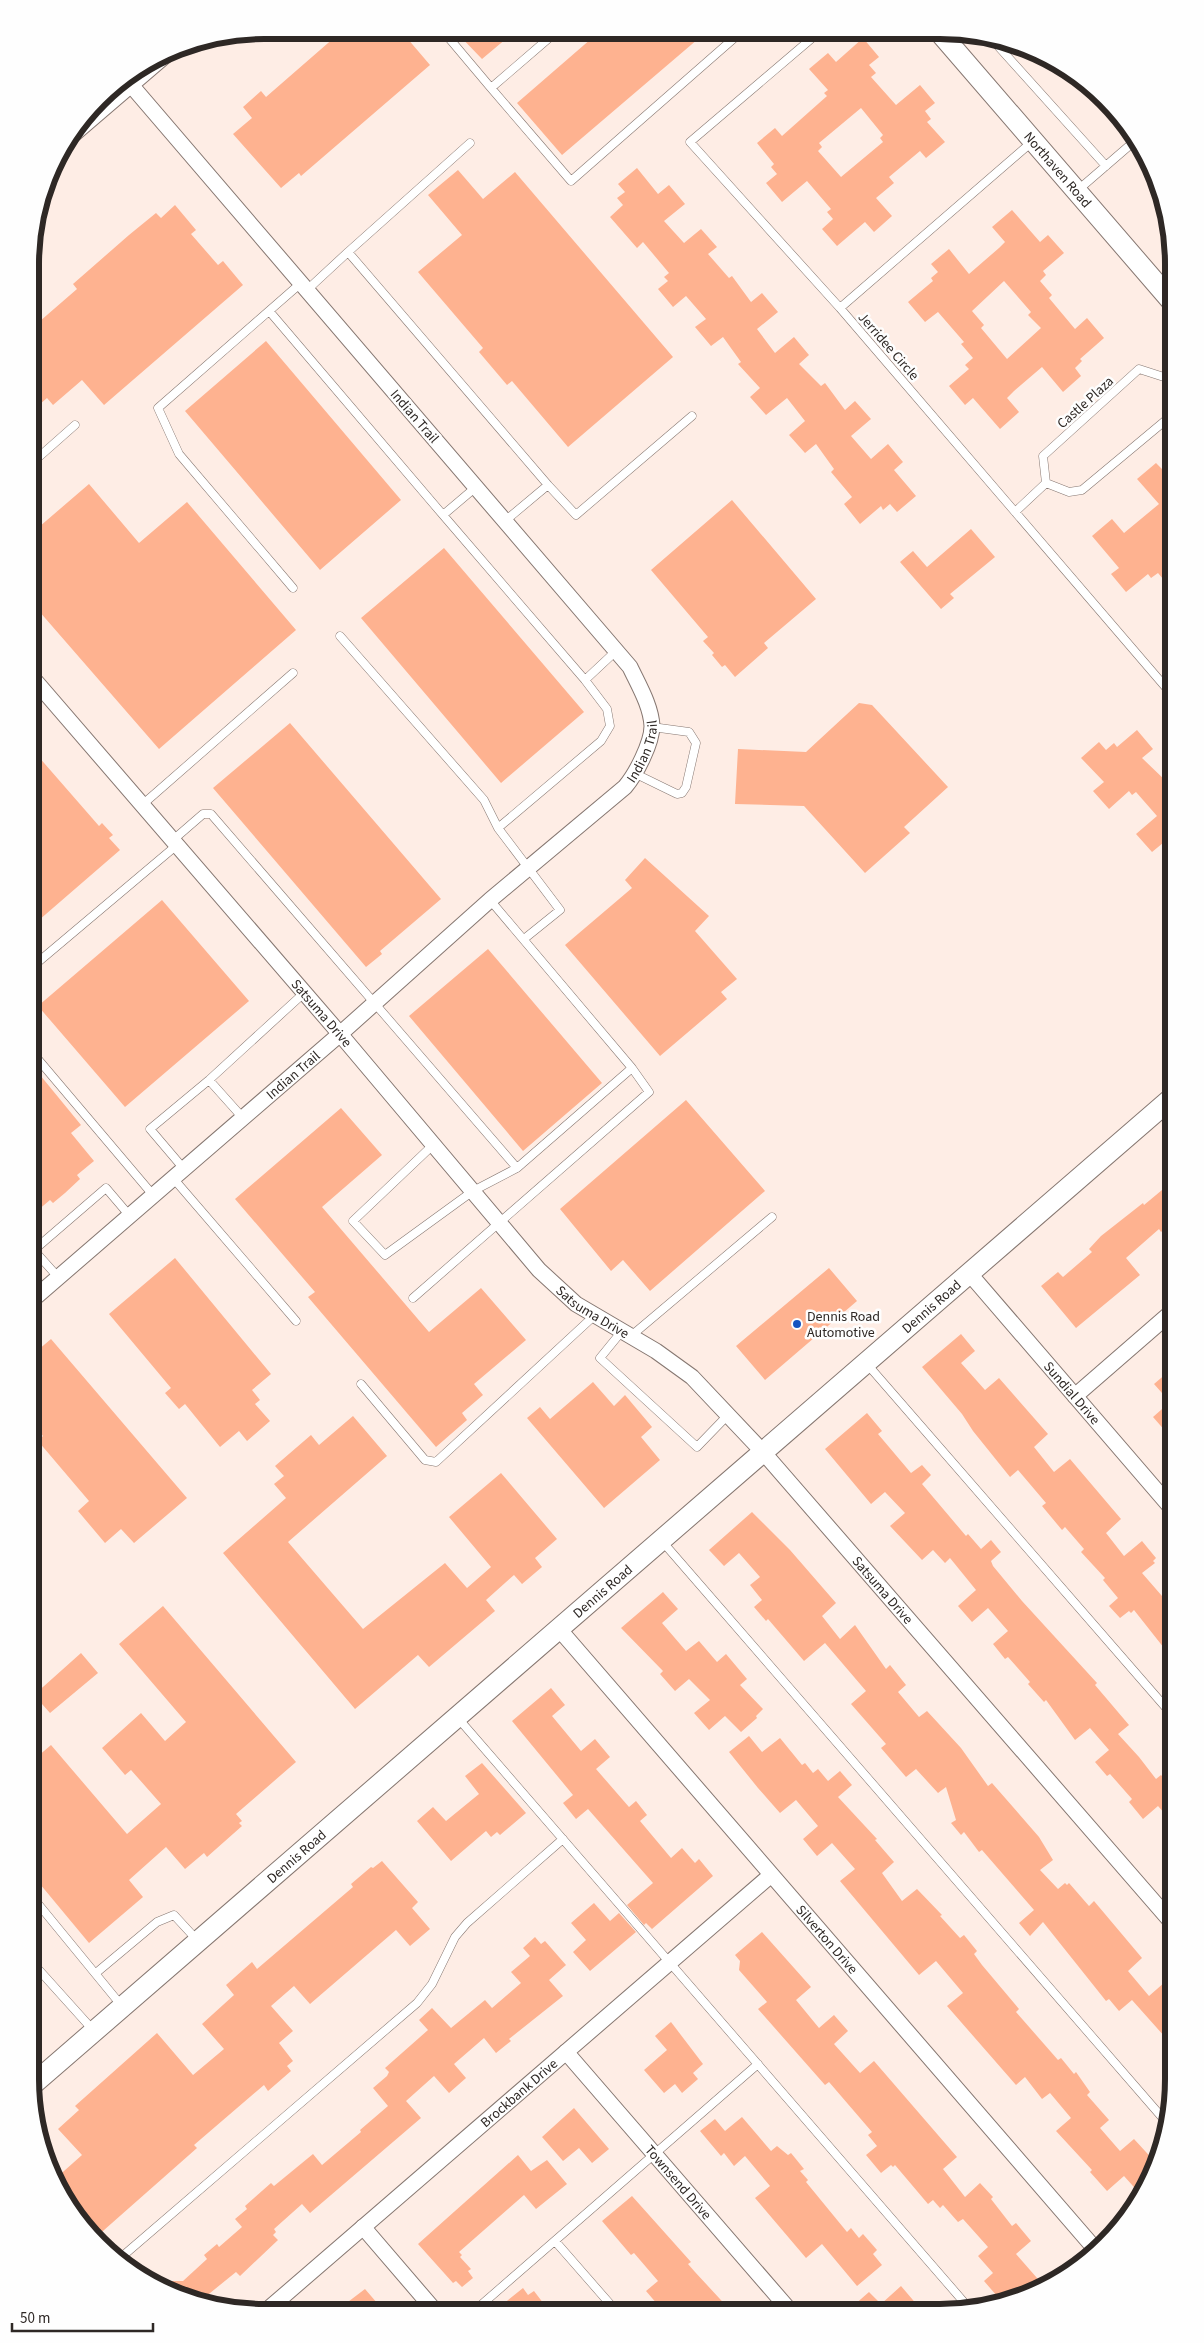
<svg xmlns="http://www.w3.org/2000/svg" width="1204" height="2343" font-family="'Source Sans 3',sans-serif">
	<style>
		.building { fill: #feb290; fill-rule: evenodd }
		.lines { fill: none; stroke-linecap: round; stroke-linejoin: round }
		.lane-casing { stroke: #867771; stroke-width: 9 }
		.street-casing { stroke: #867771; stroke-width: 17 }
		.secondary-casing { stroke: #867771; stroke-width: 22 }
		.lane { stroke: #fff; stroke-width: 8 }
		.street { stroke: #fff; stroke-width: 15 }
		.secondary { stroke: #fff; stroke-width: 20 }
		.poi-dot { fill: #1654c0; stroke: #fefefe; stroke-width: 2 }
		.labels { text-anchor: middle; stroke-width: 5; stroke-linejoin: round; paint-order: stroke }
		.street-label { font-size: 14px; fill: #2e2825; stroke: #fefefe }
		.poi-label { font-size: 14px; fill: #2e2825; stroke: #fefefe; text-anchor: start }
		.rim { fill: none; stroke: #2e2825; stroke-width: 6 }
	</style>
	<rect width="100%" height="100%" fill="#feede5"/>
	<!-- building -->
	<path class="building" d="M343,30L401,31L430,65L301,176L299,173L281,188L233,134L252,118L243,107L261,91L266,97Z
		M455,31L514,32L482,59Z
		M599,32L705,33L562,155L517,103Z
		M863,38L879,57L869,65L876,73L871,77L896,105L920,85L935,103L925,111L931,119L927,122L945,142L926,158L920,151L889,177L894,183L876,198L892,216L874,232L865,222L837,246L822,229L833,219L827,212L831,209L807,181L782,202L766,183L777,174L771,167L774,164L757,143L775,128L782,136L827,96L824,93L828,90L809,69L828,53L836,62ZM861,108L883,135L880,138L883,142L841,177L818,151L822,147L819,143Z
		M637,168L658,194L669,185L685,204L664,221L684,243L701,229L717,247L708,254L729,278L732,276L751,302L762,293L778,312L757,329L775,353L794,337L809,355L799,364L821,386L825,383L845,410L855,401L871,419L851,436L871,459L888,444L903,462L894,470L916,496L897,512L890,504L883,510L881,506L860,524L844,504L852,497L831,472L834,469L816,444L805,453L789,435L805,421L787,398L766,415L750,397L760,388L738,364L741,362L723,337L711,346L695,327L706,319L686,296L673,307L658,289L668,281L664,277L669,273L643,242L637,248L610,217L623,205L617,198L625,192L618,184Z
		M458,170L483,199L515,172L673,357L568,447L512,381L507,385L479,352L483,348L418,272L462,235L428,195Z
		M175,205L196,230L191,234L218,265L223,261L243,285L104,405L82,380L53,405L47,398L32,411V328L77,289L73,284L129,235L156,213L161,218Z
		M1012,210L1040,242L1048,235L1064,253L1043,271L1046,275L1040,281L1052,295L1049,298L1075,329L1087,318L1104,338L1080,359L1082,361L1075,368L1081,376L1063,392L1042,367L1014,391L1007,398L1019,412L1000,429L973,398L965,405L949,386L969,369L965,365L973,358L961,344L964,342L938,312L925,322L908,302L933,281L931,278L938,272L931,264L949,249L969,274L999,248L1005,242L992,227ZM1004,281L1031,312L1028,315L1041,328L1007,359L981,328L984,325L972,311Z
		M266,341L401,500L320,570L185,411Z
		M1174,461V523L1167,528L1171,532L1163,538L1174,551V592L1158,573L1151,578L1148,574L1126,592L1111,574L1119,568L1092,536L1112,519L1124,533L1159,504L1137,479L1156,463L1163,470Z
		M89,484L139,543L187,502L296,630L159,749L32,603V533Z
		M732,500L816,599L764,643L768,648L735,677L725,665L722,667L712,655L714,653L703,641L708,637L651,570Z
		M971,529L995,557L950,594L954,598L941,609L900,562L913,551L927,567Z
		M444,548L584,712L501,783L361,618Z
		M859,703L872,705L948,787L904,827L910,833L865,873L804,806L735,804L738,749L806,752Z
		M290,723L441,899L380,951L382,954L366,967L213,788Z
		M1137,730L1153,749L1142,758L1167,782L1174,776V858L1163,843L1152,852L1136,834L1157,816L1136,792L1132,795L1129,791L1109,809L1093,791L1104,782L1081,758L1099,742L1106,750L1114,743L1117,747Z
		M31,748L99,826L102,823L113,835L109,838L120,850L31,927Z
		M645,858L709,916L695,931L737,979L721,992L727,999L660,1056L565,945L632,888L625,880Z
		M162,900L249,1001L125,1107L38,1006Z
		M488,949L602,1083L523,1151L409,1016Z
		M31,1064L81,1125L71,1133L94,1161L77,1175L80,1179L65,1193L53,1203L50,1200L31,1216Z
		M686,1100L765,1191L650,1291L623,1260L611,1271L560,1209Z
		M341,1108L382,1155L322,1207L429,1332L481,1288L526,1340L474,1384L483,1395L462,1413L467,1420L436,1447L308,1297L315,1292L235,1199Z
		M1174,1180V1221L1161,1232L1159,1229L1126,1258L1140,1275L1076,1328L1041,1286L1058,1272L1063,1277L1092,1252L1089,1249L1101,1236L1143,1203L1144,1205Z
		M175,1258L271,1374L252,1390L260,1400L255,1404L270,1421L247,1441L239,1431L220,1447L185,1404L179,1409L165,1393L171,1388L109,1314Z
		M829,1268L857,1301L765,1380L736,1346Z
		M961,1334L975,1351L961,1363L985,1390L999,1378L1048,1434L1034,1447L1054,1472L1070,1459L1121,1519L1106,1533L1124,1556L1142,1541L1156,1558L1153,1561L1155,1563L1142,1573L1162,1596L1174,1586V1656L1165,1647L1164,1648L1134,1610L1131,1613L1129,1611L1120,1618L1109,1606L1118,1598L1103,1580L1105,1578L1081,1552L1084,1549L1065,1527L1062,1530L1042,1506L1046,1503L1018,1470L1010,1477L973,1431L962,1414L922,1367Z
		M51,1339L187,1498L134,1543L121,1529L105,1543L78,1511L89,1501L38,1441L43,1436L31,1421V1356Z
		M1174,1367V1441L1153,1417L1170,1402L1154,1384Z
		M593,1382L614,1406L625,1395L652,1427L641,1437L660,1460L604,1508L527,1418L540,1407L550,1419Z
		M867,1413L882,1431L878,1434L911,1473L922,1465L931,1475L922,1484L966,1536L968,1534L981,1549L991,1540L1001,1552L991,1561L993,1566L1022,1601L1097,1683L1095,1685L1129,1725L1118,1734L1139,1757L1156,1779L1161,1775L1166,1780L1174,1774V1824L1158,1806L1143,1819L1129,1802L1132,1799L1110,1774L1107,1776L1095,1762L1109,1750L1090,1728L1075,1740L1046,1700L1044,1702L1028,1684L1030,1682L1008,1657L1005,1659L993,1644L1008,1631L988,1608L972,1622L958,1606L976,1590L950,1558L945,1563L933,1550L922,1560L890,1526L905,1513L885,1492L871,1504L825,1449Z
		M353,1416L387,1456L288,1542L363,1629L445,1563L467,1588L491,1567L449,1517L501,1473L557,1539L535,1558L542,1567L522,1584L514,1575L486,1600L495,1611L429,1667L418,1655L355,1709L223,1553L286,1498L274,1484L284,1476L275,1466L311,1435L319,1445Z
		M752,1512L790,1550L836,1603L822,1616L840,1639L855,1625L886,1669L890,1665L906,1685L898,1692L919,1717L927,1711L961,1748L988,1786L992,1783L1039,1837L1053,1860L1040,1870L1058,1889L1065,1883L1067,1885L1069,1883L1089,1906L1094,1901L1142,1958L1128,1971L1149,1996L1165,1982L1174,1991L1173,2046L1132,2000L1119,2011L1109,1999L1106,2001L1043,1922L1030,1936L1019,1923L1034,1910L982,1850L979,1852L964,1832L961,1835L951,1823L956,1820L946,1787L938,1793L916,1769L906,1777L881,1748L886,1744L851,1704L866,1691L825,1643L804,1661L768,1619L766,1621L754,1607L762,1600L750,1585L760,1577L739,1553L724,1566L709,1550Z
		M663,1592L678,1609L662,1623L686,1651L699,1641L717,1662L726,1654L747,1679L740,1685L763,1709L756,1716L757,1718L741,1732L725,1716L709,1730L694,1713L710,1700L689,1679L675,1691L660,1674L663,1671L621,1628Z
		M163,1606L296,1762L236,1814L242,1821L239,1823L242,1826L207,1857L204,1853L185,1869L166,1847L129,1880L143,1897L89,1943L30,1872V1763L51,1745L127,1834L161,1804L131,1770L125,1775L102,1748L141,1713L165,1741L186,1722L119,1644Z
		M81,1653L98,1673L50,1713L34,1695Z
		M551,1688L565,1705L552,1716L581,1751L595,1739L610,1757L596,1769L629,1807L636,1801L647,1815L640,1821L671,1858L682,1848L695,1863L699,1859L713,1876L652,1929L646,1923L644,1925L627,1905L653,1883L588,1809L576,1819L563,1803L573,1795L512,1721Z
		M749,1736L762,1752L780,1738L802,1765L805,1763L813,1773L818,1769L828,1781L840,1771L852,1785L838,1797L877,1839L875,1840L894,1862L882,1873L902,1901L917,1889L942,1915L940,1916L960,1938L964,1935L977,1951L974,1954L982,1965L1019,2009L1016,2012L1058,2060L1061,2058L1074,2074L1076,2072L1090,2092L1087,2095L1109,2120L1100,2128L1120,2151L1134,2139L1157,2164L1141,2195L1124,2176L1107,2191L1090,2172L1092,2170L1056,2131L1071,2118L1050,2093L1042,2099L1025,2077L1016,2085L947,2006L963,1993L936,1961L919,1975L840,1881L855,1869L832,1843L817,1856L803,1839L818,1826L796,1800L780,1813L758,1788L729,1752Z
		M482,1763L526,1813L500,1835L497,1832L491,1837L486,1831L451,1861L417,1821L433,1807L446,1821L479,1794L465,1776Z
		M382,1861L418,1902L412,1908L430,1929L410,1946L396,1930L310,2004L294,1986L271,2006L293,2031L279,2043L293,2061L287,2066L291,2071L268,2091L264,2085L194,2145L197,2148L95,2238L69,2209L55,2179L82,2155L58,2129L79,2110L75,2106L157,2033L193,2075L224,2049L202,2024L234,1995L226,1985L252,1962L257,1969L353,1887L351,1884L371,1867L373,1868Z
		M594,1903L610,1921L619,1913L636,1932L590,1971L573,1952L586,1940L571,1923Z
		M762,1932L811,1987L796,2000L819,2028L834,2015L848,2031L834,2044L860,2073L874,2061L957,2157L943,2169L965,2197L980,2183L993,2197L991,2199L1012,2226L1016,2223L1031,2241L1016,2254L1044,2286L1015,2301L1003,2303L984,2281L993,2273L978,2256L988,2247L963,2219L958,2222L943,2205L940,2208L933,2200L928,2204L895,2165L893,2167L891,2165L881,2173L866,2155L877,2146L868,2135L872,2132L829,2082L825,2085L758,2009L767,2002L739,1970L740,1961L735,1955Z
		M535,1937L541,1944L545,1941L566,1965L549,1980L563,1996L509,2039L511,2041L496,2053L484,2038L454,2064L466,2078L449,2093L434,2076L406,2101L421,2118L310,2213L302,2204L274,2229L276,2232L273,2235L278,2240L240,2276L236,2272L199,2302L174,2295L152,2281H183L207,2259L204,2255L217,2244L219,2247L242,2227L235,2219L247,2209L245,2206L271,2183L274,2186L313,2154L322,2165L361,2132L360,2130L388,2106L373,2088L387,2076L389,2072L385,2068L428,2030L419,2020L432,2008L451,2028L485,2000L492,2008L521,1983L511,1972L530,1956L523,1948Z
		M671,2022L703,2064L693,2073L698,2079L682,2093L675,2084L664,2093L644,2070L667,2050L655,2036Z
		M574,2108L609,2149L592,2163L579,2148L563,2161L542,2137Z
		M742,2117L771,2151L777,2146L788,2155L791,2153L804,2169L800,2171L808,2180L806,2182L847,2232L851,2228L859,2238L863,2234L877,2250L873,2254L882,2265L857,2286L822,2244L806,2258L755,2198L770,2186L745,2156L734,2166L724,2153L721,2156L700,2131L715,2119L725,2131Z
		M518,2155L531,2171L547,2160L567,2184L536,2209L524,2195L459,2252L462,2255L460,2257L471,2269L468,2271L473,2278L462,2287L456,2281L453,2283L418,2244Z
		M632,2196L691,2262L688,2264L695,2272L732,2312H664L646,2291L658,2281L634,2253L631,2255L602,2221Z
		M901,2286L924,2313H845L869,2292L881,2304Z
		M523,2288L528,2295L534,2291L550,2312H493Z
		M365,2289L384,2311H336Z"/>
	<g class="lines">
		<defs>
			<path id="lane" d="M443,31L491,88
				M556,32L491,88L571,181L740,33
				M818,33L690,142L840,308L1174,697
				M989,36L1106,166
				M1078,190L1137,139
				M348,252L470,143
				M307,290L348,252L548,485L505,521
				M840,308L1033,141
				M270,312L443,515L476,487
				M1170,379L1174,398
				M32,463L75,425
				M1046,483L1069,492L1082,490L1172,415L1174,409
				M548,485L576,515L692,416
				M1015,512L1046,483L1043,456L1139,369L1170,379L1174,376
				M443,515L585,680L616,651
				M293,588L179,454L158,408L301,283
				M340,636L484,800L498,828
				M636,774L677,794L682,793L686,787L696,743L689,732L652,727
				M142,805L293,673
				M173,840L203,814H211L517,1168L473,1191L385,1255L353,1221L433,1145
				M490,900L632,1068L517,1168
				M524,939L560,910L498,828L601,741L610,726L607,709L585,680
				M31,968L177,845
				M31,1051L153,1195
				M209,1080L243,1118
				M184,1169L150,1129L209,1080L304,993
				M173,1178L296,1321
				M31,1247L58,1277
				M34,1250L106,1188L129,1215
				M413,1298L649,1092L632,1068
				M622,1331L600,1358L697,1447L728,1415
				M631,1336L772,1217
				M867,1364L1174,1717
				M361,1384L425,1460L436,1462L595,1315
				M1159,1494L1174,1481
				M661,1540L1167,2123
				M457,1717L969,2308
				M30,1894L121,2005
				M30,1960L93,2030
				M96,1973L157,1922L174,1915L197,1940
				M555,2241L617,2312
				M118,2260L417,2003L432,1984L455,1937L467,1923L563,1839
				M473,2312L758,2064"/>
			<g id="street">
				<path d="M75,133L173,49"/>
				<path id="s1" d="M31,676L340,1034L539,1270L576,1304L656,1351L692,1377L763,1452L1174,1925"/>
				<path id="s2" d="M969,1273L1174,1511"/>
				<path id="s3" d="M31,1301L340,1034L490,900L625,787C636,774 652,743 652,726C651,706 639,686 630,667L131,85"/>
				<path d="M1075,1396L1174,1310"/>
				<path id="s4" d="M559,1629L1096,2250"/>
				<path id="s5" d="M566,2052L792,2313"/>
				<path d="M363,2227L436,2312"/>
				<path id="s6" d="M266,2311L771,1875"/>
			</g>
			<g id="secondary">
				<path id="s7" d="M941,34L1174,304"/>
				<path id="s8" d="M31,2086L1174,1096"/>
			</g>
		</defs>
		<!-- lane casing -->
		<use href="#lane" class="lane-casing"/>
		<!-- street casing -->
		<use href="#street" class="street-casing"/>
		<!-- secondary casing -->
		<use href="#secondary" class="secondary-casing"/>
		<!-- lane -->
		<use href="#lane" class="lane"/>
		<!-- street -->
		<use href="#street" class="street"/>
		<!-- secondary -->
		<use href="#secondary" class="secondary"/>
	</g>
	<!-- markers -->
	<circle class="poi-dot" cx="797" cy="1324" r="5"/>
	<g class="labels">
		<!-- street labels -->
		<g class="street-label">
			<text dy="5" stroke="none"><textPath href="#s7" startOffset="179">Northaven Road</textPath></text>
			<text transform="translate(889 346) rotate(49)" y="5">Jerridee Circle</text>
			<text transform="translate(1085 402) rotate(-42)" y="5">Castle Plaza</text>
			<text transform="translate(415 416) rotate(49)" y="5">Indian Trail</text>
			<text dy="5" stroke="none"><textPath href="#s3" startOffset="826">Indian Trail</textPath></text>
			<text dy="5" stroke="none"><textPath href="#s1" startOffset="445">Satsuma Drive</textPath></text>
			<text dy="5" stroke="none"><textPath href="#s3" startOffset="346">Indian Trail</textPath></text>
			<text dy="5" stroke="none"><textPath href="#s8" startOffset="1191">Dennis Road</textPath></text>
			<text dy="5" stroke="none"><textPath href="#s1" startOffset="850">Satsuma Drive</textPath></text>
			<text dy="5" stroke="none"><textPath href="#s2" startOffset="158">Sundial Drive</textPath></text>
			<text dy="5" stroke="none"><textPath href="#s1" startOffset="1255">Satsuma Drive</textPath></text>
			<text dy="5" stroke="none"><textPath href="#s8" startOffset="756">Dennis Road</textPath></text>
			<text dy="5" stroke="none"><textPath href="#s8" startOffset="351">Dennis Road</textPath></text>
			<text dy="5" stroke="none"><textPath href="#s4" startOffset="410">Silverton Drive</textPath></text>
			<text dy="5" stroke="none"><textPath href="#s6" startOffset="334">Brockbank Drive</textPath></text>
			<text dy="5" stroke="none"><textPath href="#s5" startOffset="172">Townsend Drive</textPath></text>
		</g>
		<!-- poi labels -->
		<g class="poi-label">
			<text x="807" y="1321">Dennis Road<tspan x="807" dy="16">Automotive</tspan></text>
		</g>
	</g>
	<!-- crop -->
	<path d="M0 0H1204V2343H0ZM264 39H940A225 225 0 0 1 1165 264V2079A225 225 0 0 1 940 2304H264A225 225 0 0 1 39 2079V264A225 225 0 0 1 264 39Z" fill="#fefefe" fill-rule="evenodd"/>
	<path class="rim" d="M264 39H940A225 225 0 0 1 1165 264V2079A225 225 0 0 1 940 2304H264A225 225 0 0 1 39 2079V264A225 225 0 0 1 264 39Z"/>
	<!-- scale -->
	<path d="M12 2323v8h141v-8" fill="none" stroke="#2e2825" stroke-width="2.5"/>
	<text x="20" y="2323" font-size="15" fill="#2e2825" stroke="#fefefe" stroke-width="4" paint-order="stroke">50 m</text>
</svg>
